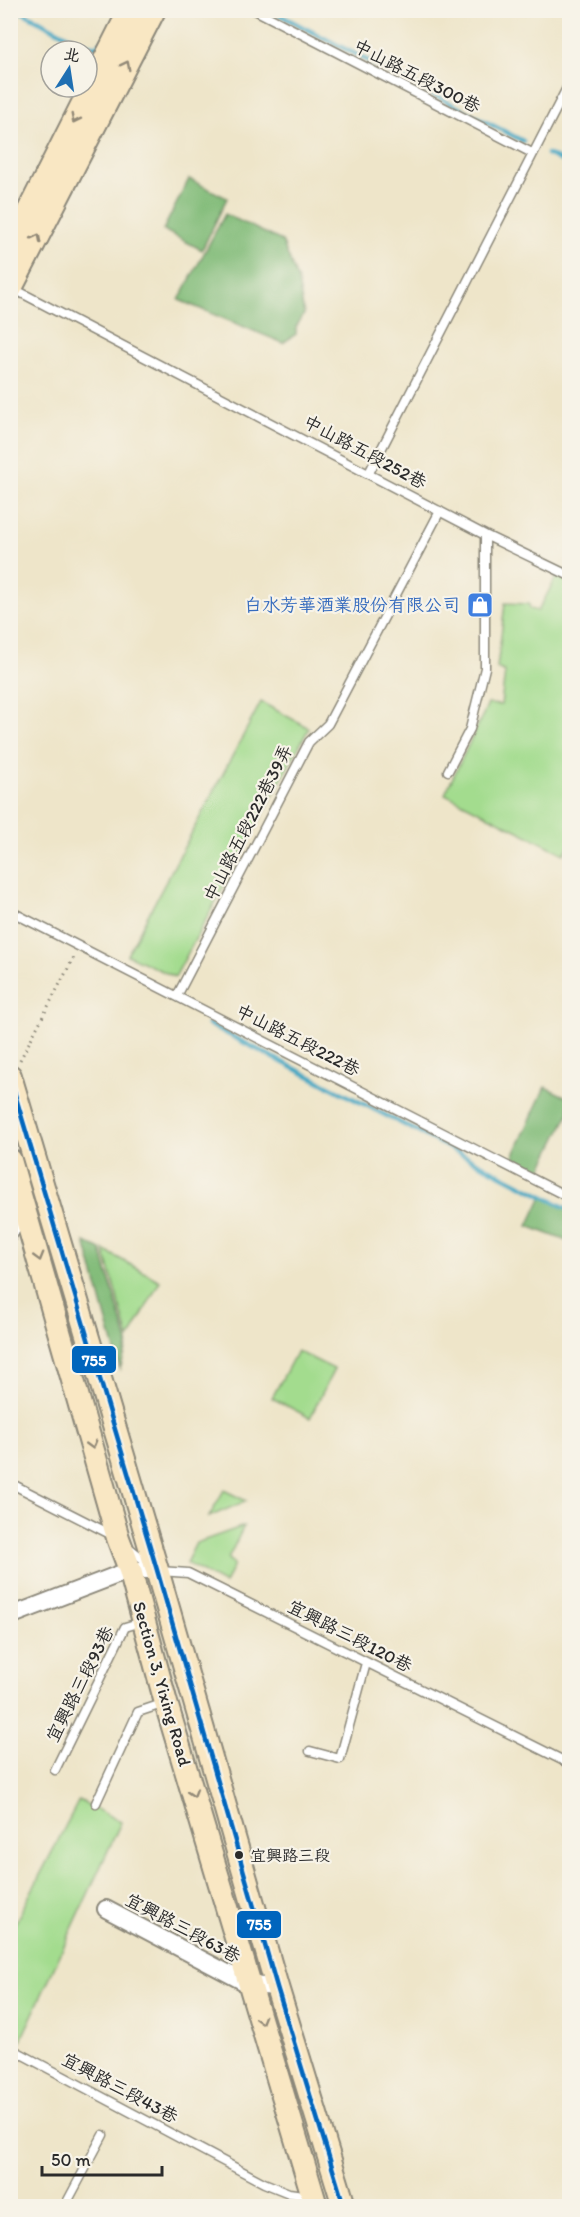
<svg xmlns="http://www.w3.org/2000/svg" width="580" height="2217" font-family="Itim,'LXGW WenKai TC',sans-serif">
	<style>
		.green { fill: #a3dc8e; stroke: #67845c; stroke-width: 1.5 }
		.forest { fill: #82bc79; stroke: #567452; stroke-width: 1.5 }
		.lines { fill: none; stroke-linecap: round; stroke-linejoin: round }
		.stream { stroke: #43a7c3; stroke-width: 4.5 }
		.lane-casing { stroke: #8c887a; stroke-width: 11 }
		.street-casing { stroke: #8c887a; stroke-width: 20 }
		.secondary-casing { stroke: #8c887a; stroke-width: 26 }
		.path { stroke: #8c887a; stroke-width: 3; stroke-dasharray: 1.5 4.5; stroke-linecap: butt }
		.lane { stroke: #fff; stroke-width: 8 }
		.street { stroke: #fff; stroke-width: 16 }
		.secondary { stroke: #f9e7c3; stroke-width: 22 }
		.bus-1-casing { stroke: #f7f3e8; stroke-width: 9 }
		.bus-1 { stroke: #0065bd; stroke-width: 4.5 }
		.oneway { stroke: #928977 }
		.bus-dot { fill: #2b2b2b; stroke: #f7f3e8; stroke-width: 2 }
		.labels { text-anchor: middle; stroke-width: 4.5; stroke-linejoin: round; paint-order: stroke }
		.bus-label { font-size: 16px; fill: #2b2b2b; stroke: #f7f3e8; text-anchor: start }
		.street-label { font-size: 18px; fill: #2b2b2b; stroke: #f7f3e8 }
		.shop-label { font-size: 18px; fill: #366cbe; stroke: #f7f3e8; text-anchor: end }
		.line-badge { stroke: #f7f3e8; stroke-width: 2 }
		.badge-label { font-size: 16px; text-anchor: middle; font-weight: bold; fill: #fff }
	</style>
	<rect width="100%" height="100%" fill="#f7f3e8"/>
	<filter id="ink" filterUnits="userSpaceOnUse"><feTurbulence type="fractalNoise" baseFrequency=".0167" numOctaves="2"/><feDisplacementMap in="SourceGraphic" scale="12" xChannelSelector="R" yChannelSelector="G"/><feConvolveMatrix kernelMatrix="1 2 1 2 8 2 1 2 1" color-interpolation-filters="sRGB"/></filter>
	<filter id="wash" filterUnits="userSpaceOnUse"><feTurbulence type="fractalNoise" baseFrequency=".008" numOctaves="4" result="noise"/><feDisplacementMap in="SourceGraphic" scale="24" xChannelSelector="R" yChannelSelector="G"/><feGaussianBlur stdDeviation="1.35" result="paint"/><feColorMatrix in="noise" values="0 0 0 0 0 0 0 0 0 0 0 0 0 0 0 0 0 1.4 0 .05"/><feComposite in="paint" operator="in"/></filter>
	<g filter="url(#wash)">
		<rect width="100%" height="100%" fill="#eee5c9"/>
		<!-- green -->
		<path class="green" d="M557,576L570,582V844L564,854L445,794L488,704L501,705L505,672L497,668L505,603L529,604L530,609L538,611Z
			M261,702L309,728L175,977L127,955Z
			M104,1250L160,1281L129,1339Z
			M297,1351L334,1369L310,1418L272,1398Z
			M224,1490L246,1501L209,1517Z
			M244,1526L228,1559L234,1564L225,1584L186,1563L196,1543Z
			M79,1800L121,1822L20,2042L11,2037V1931Z"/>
		<!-- forest -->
		<path class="forest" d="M189,179L227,198L202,250L163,230Z
			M225,214L282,241L298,281L304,314L296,327V334L283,343L179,300Z
			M545,1087L569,1098V1113L540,1172L513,1157Z
			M542,1196L569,1210V1242L528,1226Z
			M85,1242L101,1250L128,1343L120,1369Z"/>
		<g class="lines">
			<!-- stream -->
			<path class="stream" d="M18,10L83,44L96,47L103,41
				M270,10L523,141
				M547,154L570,165
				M208,1024L570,1210"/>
		</g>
	</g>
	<g filter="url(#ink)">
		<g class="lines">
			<defs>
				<path id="lane" d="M255,10L532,153
					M14,289L485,535V668L470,729L448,771
					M369,473L570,82
					M485,535L570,576
					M10,911L570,1198
					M177,996L309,742L328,724L440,511
					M10,1240L22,1219
					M10,1483L114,1536
					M127,1546L149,1564
					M160,1571L188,1573L570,1764
					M310,1751L340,1759L366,1663
					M55,1770L125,1627L142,1622
					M96,1803L138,1712L165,1703
					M10,2048L264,2183L289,2193L310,2196
					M65,2206L103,2135"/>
				<path id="street" d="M10,1616L130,1570H157
					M106,1909L250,1985L277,1987"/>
				<path id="secondary" d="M10,248L130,10
					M10,290L154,10
					M10,1076L157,1570L277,1987L344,2206
					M10,1160L118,1538L130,1570L166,1703L316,2206"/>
			</defs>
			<!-- lane casing -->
			<use href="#lane" class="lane-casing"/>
			<!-- street casing -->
			<use href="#street" class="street-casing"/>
			<!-- secondary casing -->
			<use href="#secondary" class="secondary-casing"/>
			<!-- path -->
			<path class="path" d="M20,1060L74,957"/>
			<!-- lane -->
			<use href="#lane" class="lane"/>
			<!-- street -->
			<use href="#street" class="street"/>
			<!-- secondary -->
			<use href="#secondary" class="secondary"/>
			<defs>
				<path id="bus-1" d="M10,1078L157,1570L277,1987L344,2206"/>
			</defs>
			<!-- bus-1 casing -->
			<use href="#bus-1" class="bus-1-casing"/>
			<!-- bus-1 -->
			<use href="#bus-1" class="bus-1"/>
		</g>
		<!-- one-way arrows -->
		<defs><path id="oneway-chevron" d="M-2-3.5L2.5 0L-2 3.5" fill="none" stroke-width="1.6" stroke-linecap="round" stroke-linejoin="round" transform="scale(1.5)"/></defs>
		<g class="oneway">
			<use href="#oneway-chevron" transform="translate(126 65) rotate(-63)"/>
			<use href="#oneway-chevron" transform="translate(75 119) rotate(117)"/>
			<use href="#oneway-chevron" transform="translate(37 238) rotate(-63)"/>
			<use href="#oneway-chevron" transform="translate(39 1257) rotate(74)"/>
			<use href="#oneway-chevron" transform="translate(92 1445) rotate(74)"/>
			<use href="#oneway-chevron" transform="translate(193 1793) rotate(73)"/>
			<use href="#oneway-chevron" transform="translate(261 2020) rotate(74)"/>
		</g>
	</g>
	<!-- icons -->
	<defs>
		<symbol id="shop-square" viewBox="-11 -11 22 22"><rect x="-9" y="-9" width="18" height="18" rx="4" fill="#3f7fe0" stroke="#f7f3e8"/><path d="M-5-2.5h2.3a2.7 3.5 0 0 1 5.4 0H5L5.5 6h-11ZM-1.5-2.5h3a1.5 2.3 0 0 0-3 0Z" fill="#fff"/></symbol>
	</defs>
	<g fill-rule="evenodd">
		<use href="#shop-square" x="465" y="590" width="30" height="30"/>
	</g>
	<!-- markers -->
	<circle class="bus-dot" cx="239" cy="1855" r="5"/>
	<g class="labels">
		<!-- bus labels -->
		<g class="bus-label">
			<text x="250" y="1861">宜興路三段</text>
		</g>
		<!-- street labels -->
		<g class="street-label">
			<text transform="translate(417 76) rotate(27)" y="6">中山路五段300巷</text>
			<text transform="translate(365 452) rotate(28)" y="6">中山路五段252巷</text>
			<text transform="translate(248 823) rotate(-63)" y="6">中山路五段222巷39弄</text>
			<text transform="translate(298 1040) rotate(27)" y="6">中山路五段222巷</text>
			<text transform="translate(350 1636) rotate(27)" y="6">宜興路三段120巷</text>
			<text transform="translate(80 1684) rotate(-63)" y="6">宜興路三段93巷</text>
			<text transform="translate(162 1684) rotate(74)" y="6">Section 3, Yixing Road</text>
			<text transform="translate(183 1928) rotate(28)" y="6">宜興路三段63巷</text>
			<text transform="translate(120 2088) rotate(28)" y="6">宜興路三段43巷</text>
		</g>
		<!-- shop labels -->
		<g class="shop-label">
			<text x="460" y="611">白水芳華酒業股份有限公司</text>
		</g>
	</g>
	<g class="line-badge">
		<rect x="71" y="1345" width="46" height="29" rx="6" fill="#0065bd"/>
		<rect x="236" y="1910" width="46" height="29" rx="6" fill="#0065bd"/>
	</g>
	<g class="badge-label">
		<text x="94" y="1366">755</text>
		<text x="259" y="1930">755</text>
	</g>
	<!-- margin -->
	<rect width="580" height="2217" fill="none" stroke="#f7f3e8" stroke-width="36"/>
	<!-- north arrow -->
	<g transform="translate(69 69) rotate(12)"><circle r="28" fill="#f7f3e8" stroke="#a5a39c" stroke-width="1.5"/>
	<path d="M0-4.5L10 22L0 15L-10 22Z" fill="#1f6fb2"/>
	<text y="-9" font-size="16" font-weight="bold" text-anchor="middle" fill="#2b2b2b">北</text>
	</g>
	<!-- scale -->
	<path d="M42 2166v9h120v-9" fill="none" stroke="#2b2b2b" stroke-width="3"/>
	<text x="51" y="2166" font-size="18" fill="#2b2b2b" stroke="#f7f3e8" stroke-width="4.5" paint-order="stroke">50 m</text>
</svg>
